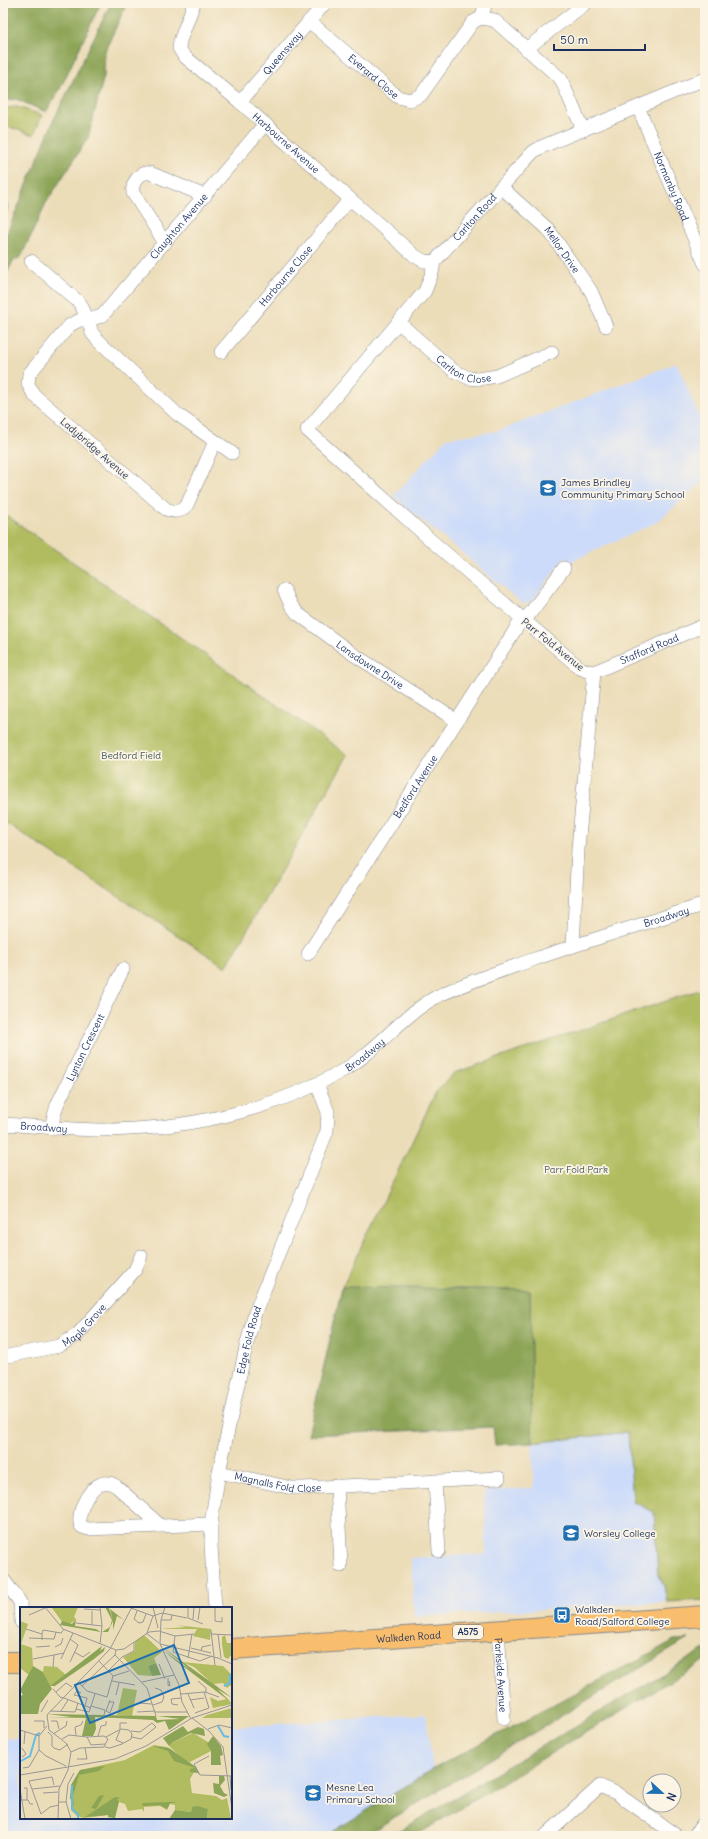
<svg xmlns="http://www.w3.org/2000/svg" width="708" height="1839" font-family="Delius,sans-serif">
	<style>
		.built { fill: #ccdbfa }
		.green { fill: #b0bc5f; stroke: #66765e }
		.forest { fill: #8ca456; stroke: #546a5a }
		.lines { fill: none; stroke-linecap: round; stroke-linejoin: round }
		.minor-casing { stroke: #84868c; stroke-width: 14 }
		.primary-casing { stroke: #84868c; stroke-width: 22 }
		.minor { stroke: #fff; stroke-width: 13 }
		.primary { stroke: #f9be6d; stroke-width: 20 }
		.labels { text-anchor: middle; stroke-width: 3.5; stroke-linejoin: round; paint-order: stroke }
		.shield { fill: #fcf5e5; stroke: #5e6a86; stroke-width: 1 }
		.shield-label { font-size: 9px; font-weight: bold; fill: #1b2f5e }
		.street-label { font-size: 10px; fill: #1b2f5e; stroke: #fcf5e5 }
		.poi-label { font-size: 10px; fill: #1b2f5e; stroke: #fcf5e5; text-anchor: start }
		.park-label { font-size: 10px; fill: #48595e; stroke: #fcf5e5 }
		.inset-river { fill: none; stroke: #68bce4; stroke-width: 2 }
		.inset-road { fill: none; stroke: #989795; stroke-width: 1 }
		.view { fill: #1f6fb2; fill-opacity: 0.15; stroke: #1f6fb2; stroke-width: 2 }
		.inset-edge { fill: none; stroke: #1b2f5e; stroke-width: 2 }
	</style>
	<rect width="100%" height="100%" fill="#fcf5e5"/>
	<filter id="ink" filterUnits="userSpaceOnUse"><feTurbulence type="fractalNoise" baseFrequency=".025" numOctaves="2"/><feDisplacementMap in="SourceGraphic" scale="8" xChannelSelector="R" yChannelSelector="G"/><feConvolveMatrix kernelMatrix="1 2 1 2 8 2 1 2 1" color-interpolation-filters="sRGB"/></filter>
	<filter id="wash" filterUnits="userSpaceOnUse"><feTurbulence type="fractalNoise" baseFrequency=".012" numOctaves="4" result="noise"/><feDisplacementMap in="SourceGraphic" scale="16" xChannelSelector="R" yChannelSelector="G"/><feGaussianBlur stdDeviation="0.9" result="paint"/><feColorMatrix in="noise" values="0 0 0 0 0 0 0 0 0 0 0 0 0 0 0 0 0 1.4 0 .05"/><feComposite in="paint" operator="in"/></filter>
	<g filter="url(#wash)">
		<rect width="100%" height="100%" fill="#ecddb9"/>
		<!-- built -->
		<path class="built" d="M677,363L705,431V480L657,522L571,562L565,557L531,602L523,604L393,496L447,438L498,431Z
			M628,1432L633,1502L654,1511L658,1575L664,1586L667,1602L414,1617L411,1558L486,1554L484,1491L534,1488L532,1443Z
			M426,1714L433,1769L326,1836H3V1738L21,1739V1818H231V1727Z"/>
		<!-- green -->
		<path class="green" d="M17,107L42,115L34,135L3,125V108Z
			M3,513L348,755L226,967L3,821Z
			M705,988V1600L667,1602L664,1586L658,1575L654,1512L633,1502L628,1432L532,1443L530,1290L342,1287L436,1092L454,1073Z"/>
		<!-- forest -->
		<path class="forest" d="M3,3H101L59,91L46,112L16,99L3,101Z
			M111,3H127L105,51L104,76L88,138L46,203L21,257L13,261L3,281V243L54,119Z
			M6,195L8,208L3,220V202Z
			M342,1287L530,1290L532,1443L495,1445L493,1427L308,1435Z
			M688,1639L364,1836H326L433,1769L675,1640Z
			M705,1649V1660L415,1836H390Z"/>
	</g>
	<g filter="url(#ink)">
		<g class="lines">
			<defs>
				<g id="minor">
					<path id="s1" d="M194,3L180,41L179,48L184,56L240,102L415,256L424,261L434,262"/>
					<path d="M481,18L494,20L561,79L583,130"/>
					<path id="s2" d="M309,21L398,97L410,100L421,95L473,22L481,18L486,3"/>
					<path d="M526,49L586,3"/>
					<path id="s3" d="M240,102L325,3"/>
					<path id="s4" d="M638,107L705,264"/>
					<path id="s5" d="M501,187L548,229L591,291L606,326"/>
					<path d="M165,243L133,193C131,183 140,171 150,173L205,196"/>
					<path id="s6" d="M31,261L80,303L88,320L102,316L265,124"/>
					<path id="s7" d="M398,322L454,371L469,378L478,379L497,376L552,352"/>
					<path id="s8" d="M221,352L350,199"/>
					<path d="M215,441L187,505C181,512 175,513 166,509L34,395L28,384L29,374L70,325L80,320H88L92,333L97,339L177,414L232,453"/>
					<path id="s9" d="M284,590L291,605L297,613L353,654L457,721"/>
					<path d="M525,620L564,568"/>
					<path id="s10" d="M594,672L705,625"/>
					<path id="s11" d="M573,946L578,849L594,672L587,671L580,668L434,543L307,430L425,291L432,273L434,262L533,152L541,147L705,79"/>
					<path id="s12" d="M308,954L522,619"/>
					<path id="s13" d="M3,1124C34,1126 66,1129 97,1130C181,1130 268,1113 342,1071C378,1051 402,1014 440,995C470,981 501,971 532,960C589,940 647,923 705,904"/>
					<path id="s14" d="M51,1127L57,1105L123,969"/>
					<path id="s15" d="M3,1357L59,1346L77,1335L135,1270L141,1256"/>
					<path id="s16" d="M219,1472L292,1488H303L499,1478"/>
					<path d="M435,1481L439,1551"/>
					<path d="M337,1486L341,1566"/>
					<path d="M160,1525L116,1486C92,1470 73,1519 82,1527C83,1527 88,1529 88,1529L211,1524"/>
					<path d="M3,1579L20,1602L21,1622"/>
					<path id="s17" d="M215,1608L211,1545V1524L219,1472L246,1347L255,1313L327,1131L328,1112L317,1084"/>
					<path id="s18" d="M498,1630L504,1719"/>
					<path d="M545,1836L600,1786L616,1793L677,1836"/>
					<path d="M694,1836L705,1821"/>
				</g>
				<g id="primary">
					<path id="s19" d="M231,1649L705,1616"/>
					<path d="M3,1662H21"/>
				</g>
			</defs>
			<!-- minor casing -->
			<use href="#minor" class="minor-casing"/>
			<!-- primary casing -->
			<use href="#primary" class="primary-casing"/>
			<!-- minor -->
			<use href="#minor" class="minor"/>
			<!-- primary -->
			<use href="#primary" class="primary"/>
		</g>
	</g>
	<!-- icons -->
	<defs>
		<symbol id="school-square" viewBox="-11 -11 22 22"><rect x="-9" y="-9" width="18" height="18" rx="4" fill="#1f6fb2" stroke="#fcf5e5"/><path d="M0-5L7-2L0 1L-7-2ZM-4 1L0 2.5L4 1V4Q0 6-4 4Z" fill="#fff"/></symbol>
		<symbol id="university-square" viewBox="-11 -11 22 22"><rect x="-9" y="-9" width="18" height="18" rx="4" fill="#1f6fb2" stroke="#fcf5e5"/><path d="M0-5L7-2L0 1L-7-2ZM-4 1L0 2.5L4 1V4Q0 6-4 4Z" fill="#fff"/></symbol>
		<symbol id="bus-square" viewBox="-11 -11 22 22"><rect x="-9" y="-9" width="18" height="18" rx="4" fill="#1f6fb2" stroke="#fcf5e5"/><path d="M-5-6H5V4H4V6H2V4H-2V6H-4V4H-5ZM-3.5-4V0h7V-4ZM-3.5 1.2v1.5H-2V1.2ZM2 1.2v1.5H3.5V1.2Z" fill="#fff"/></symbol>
	</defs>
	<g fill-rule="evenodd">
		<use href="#school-square" x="538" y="478" width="20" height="20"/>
		<use href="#university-square" x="561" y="1523" width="20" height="20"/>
		<use href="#bus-square" x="552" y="1605" width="20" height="20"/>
		<use href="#school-square" x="303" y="1783" width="20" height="20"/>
	</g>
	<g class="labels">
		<!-- shield labels -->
		<rect class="shield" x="453" y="1625" width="30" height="14" rx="3"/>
		<g class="shield-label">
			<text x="468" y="1635">A575</text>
		</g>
		<!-- street labels -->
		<g class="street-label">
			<text dy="4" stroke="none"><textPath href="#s3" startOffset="65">Queensway</textPath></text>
			<text dy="4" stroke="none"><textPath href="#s2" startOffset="85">Everard Close</textPath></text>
			<text dy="4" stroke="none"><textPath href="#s1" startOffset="191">Harbourne Avenue</textPath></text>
			<text dy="4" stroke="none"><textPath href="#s4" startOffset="86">Normanby Road</textPath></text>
			<text dy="4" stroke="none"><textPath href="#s11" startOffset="925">Carlton Road</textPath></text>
			<text dy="4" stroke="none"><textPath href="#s6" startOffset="216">Claughton Avenue</textPath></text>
			<text dy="4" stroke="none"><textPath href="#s5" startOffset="88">Mellor Drive</textPath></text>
			<text dy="4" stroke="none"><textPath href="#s8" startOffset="100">Harbourne Close</textPath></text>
			<text dy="4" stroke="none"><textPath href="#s7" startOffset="83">Carlton Close</textPath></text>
			<text transform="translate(95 448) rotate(41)" y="4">Ladybridge Avenue</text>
			<text transform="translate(553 644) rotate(39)" y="4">Parr Fold Avenue</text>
			<text dy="4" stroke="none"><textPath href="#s10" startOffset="60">Stafford Road</textPath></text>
			<text dy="4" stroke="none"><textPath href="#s9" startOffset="116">Lansdowne Drive</textPath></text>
			<text dy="4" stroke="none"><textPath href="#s12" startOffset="199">Bedford Avenue</textPath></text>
			<text dy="4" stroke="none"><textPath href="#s13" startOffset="713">Broadway</textPath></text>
			<text dy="4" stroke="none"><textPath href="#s14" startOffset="87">Lynton Crescent</textPath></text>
			<text dy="4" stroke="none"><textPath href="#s13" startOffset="377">Broadway</textPath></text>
			<text dy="4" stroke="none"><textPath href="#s13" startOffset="41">Broadway</textPath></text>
			<text dy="4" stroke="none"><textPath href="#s15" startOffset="90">Maple Grove</textPath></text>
			<text dy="4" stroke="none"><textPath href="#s17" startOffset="272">Edge Fold Road</textPath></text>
			<text dy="4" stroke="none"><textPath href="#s16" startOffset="60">Magnalls Fold Close</textPath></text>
			<text dy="4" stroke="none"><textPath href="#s19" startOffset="178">Walkden Road</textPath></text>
			<text dy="4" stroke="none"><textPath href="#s18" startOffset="45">Parkside Avenue</textPath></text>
		</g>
		<!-- poi labels -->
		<g class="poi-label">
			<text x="561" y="486">James Brindley<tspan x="561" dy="12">Community Primary School</tspan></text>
			<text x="584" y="1537">Worsley College</text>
			<text x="575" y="1613">Walkden<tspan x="575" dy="12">Road/Salford College</tspan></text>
			<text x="326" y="1791">Mesne Lea<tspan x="326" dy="12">Primary School</tspan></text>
		</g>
		<!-- park labels -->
		<g class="park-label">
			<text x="131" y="759">Bedford Field</text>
			<text x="576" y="1173">Parr Fold Park</text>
		</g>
	</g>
	<!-- overview -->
	<g transform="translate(20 1607)">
		<rect width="212" height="212" fill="#ecddb9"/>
		<path d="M58,0L54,10L56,12L50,17L43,16L32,1ZM0,14L8,17L1,37L12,41L13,59L9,68L0,61ZM156,18L191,22L190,33L173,29L177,22H140L166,20ZM124,28L142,45L134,51L136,56L128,59L132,69L118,68L103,50L115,44V35ZM205,28L207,36H212V47L208,52L204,50L202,37V30ZM162,55L203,59L211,67V78L207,81L203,76L193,77L174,60ZM24,59L37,60L46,68L30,79L23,65ZM103,81L117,83L112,109L97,108ZM190,90L198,94L207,92L212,97L193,101ZM212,101V111H182L187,108ZM173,126L188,135L191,144L170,155L172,156L164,153L149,139L153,135ZM134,138L147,140L176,162L170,172L172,186L196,189L202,193L207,191L211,212H187L188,202L172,201L171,205L155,203V198L150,197L147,203L140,199L124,200V205L122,202L108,204L105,197L99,195L96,200L95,211L88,210V208L64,211L57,209L51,203V178L60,163L105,153Z" fill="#b0bc5f"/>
		<path d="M85,0L89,1L93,14L90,2L104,13L97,9L93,23V14L88,25H82L90,20L92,13ZM56,12L55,19L76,22L81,25L40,18L42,14L52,17ZM82,39L80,44L85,40L84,44L74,52L32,81L35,79H30ZM142,40L195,78L212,91L197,82L212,96L156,54L143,43L173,65ZM136,56L141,68L132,69L128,59ZM13,59L23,65L32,82L20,97L18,107H0V89L3,88L0,83ZM28,107L136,109L137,113L160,112L138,109H169L149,123L145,114L137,116L133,113L75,110L76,122L73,129H62L66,111L27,110H51ZM163,119L168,125L178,120L184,122L185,129L171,126L153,135L149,139L143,131ZM193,129L201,139L203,148L200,149L201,158H191V144L187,137ZM132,139L149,141L176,160L180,168L178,166L170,165V162L175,161L154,154L148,144ZM85,159L79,164L59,168L53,189L54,200L50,191L51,178L60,163ZM199,169H204L205,173L200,179L204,186L208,188L204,190L194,186L193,176L199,177ZM84,188L76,202L71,201L79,189ZM95,190L101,191L97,192L99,195L95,211L88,210V208L65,210ZM123,196L152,195L157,196H150L147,202L140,198L124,199L122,198ZM177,199L188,202L187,212H149L155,203L171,205L172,200Z" fill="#8ca456"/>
		<path class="inset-river" d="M204,79L210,76V67M198,119L204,129L209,130M1,154L10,149L16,128L20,126M52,178V202L58,207V212"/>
		<path class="inset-road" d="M25,0L43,22L96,43L104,42L129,25L139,24L155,29L174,27M80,0L82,19L80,37M133,0L138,21M145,0L141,13L140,37L159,78L162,95L171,112M168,0V11L183,17M195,0V14L202,15V10M111,1L133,9M64,2L80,3M117,4L114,12L119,16L123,15L126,7M9,8L25,1M133,9L142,6L167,11M173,12L174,0M141,13H151L152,8M178,13L180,0M56,16L82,19M72,18V4M6,22L22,27V33M191,23L195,59M126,26L139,36M127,26L133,9M22,27L23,23L41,26L44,22M191,27L212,28M198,27L201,51M155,29L153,45L180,54L192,49M9,31L34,32L36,25M140,37L198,51L212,57M16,40L30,39M35,40L41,37L43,31M171,41L191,46M96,43L95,48L127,81L136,109M181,44L182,40L191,38M54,45L63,50L70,45M168,51L172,27M13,52L44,46M41,52L53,26M79,54L93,69M50,55L58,38L50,32M139,57L145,72M33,60L34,48M88,64L102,50L114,44V35M148,71V78L150,79L149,74M92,74L115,78M178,74L186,81V85M58,75L67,84L87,90L93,69L109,64M122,75L154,68M62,79L95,48M33,82L41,91M36,85L46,76L52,80M61,86L57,84L54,88L67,91L65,99M161,87L185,85L199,90M168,87L174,101M96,88L99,76M41,90L71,101M170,93L184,91M89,95H94L90,106L86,104L90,93M119,96L132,97M133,98L142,95L144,90L141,83L135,81M158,98L152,97L151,92L161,91M71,99L85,103L84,108M56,102L69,105L75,87M30,104L55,105L58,96M41,104L48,93M21,105L28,93M117,105L135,104M135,105H167M175,106L189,101L184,85M172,111L189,124L203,140L212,202M14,114H24V121M31,114H37L39,122M27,119L19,129V143L26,149L46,159M100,122V116H107M188,122L199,118L212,121M0,123L19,129M100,123L96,133L103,136M111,124L120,125L132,116L136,120L121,132L112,130M28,125L32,129V139L34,141L40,143L48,137M33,127L46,119L47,114M56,128L55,120L61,118L63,114M78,129L81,119L86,118V114M67,130L71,138L85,137M42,132L49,128L67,130L84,129L88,132L84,140L60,141L51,145M4,137L5,124M85,140L90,141L102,137L111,132L112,127L109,123L101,122L86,130M2,141L6,147L2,150M189,149L174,157L180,168L212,169M57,152H67L65,141M3,161L9,160L19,143M48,163L51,145L46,136L29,123L27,108L90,42L112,0M0,168L95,152L126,139L172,111L212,98M210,169L211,183M34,178L32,170L9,174L21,207L30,200L39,198M4,181H7V193M0,182L5,212M12,182L40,179M23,186L38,185M1,193H8L10,197H13M39,195H46L48,177L54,166M46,195L51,212M38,212L39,182L48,163M150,212H174"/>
		<path class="view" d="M154,38L169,76L70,116L55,78Z"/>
		<rect width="212" height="212" class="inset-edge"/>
	</g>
	<!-- margin -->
	<rect width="708" height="1839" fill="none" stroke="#fcf5e5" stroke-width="16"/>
	<!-- north arrow -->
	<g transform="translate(662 1793) rotate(112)"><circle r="19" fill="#fcf5e5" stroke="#a2a6af"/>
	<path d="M0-3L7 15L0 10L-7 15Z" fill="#1f6fb2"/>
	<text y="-6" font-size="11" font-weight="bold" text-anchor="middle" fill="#1b2f5e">N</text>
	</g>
	<!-- scale -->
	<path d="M554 44v6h91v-6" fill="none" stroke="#1b2f5e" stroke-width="2"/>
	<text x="560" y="44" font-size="12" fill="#1b2f5e" stroke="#fcf5e5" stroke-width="3" paint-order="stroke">50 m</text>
</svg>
